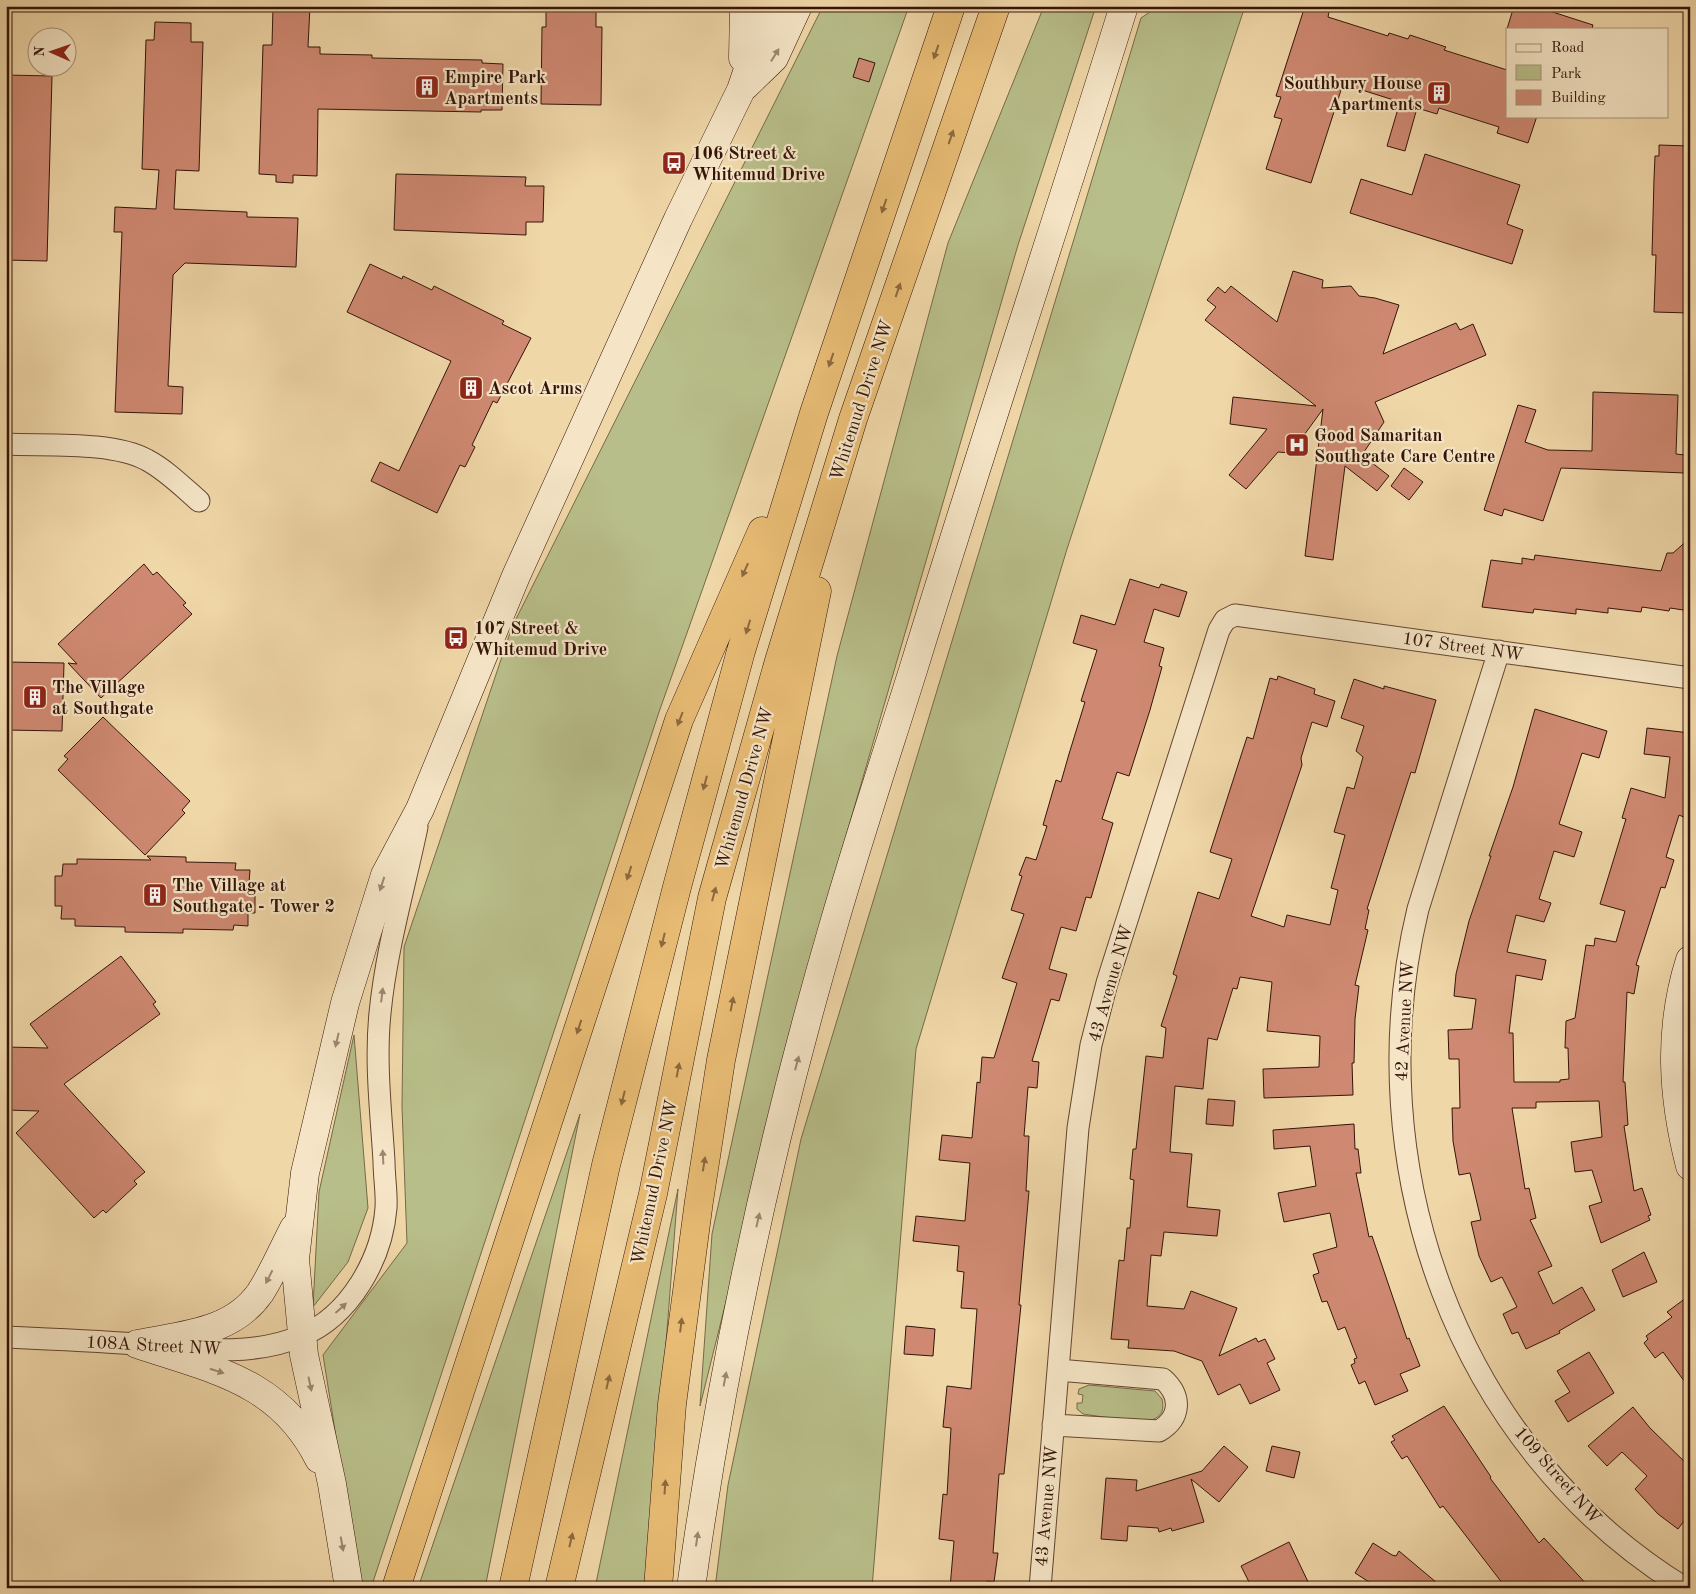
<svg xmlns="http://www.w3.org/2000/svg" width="1696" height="1594" font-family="'Old Standard TT',serif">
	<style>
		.green { fill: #b8be89; stroke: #766949 }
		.building { fill: #cf8972; stroke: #341409 }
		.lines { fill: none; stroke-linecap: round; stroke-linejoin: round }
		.street-casing { stroke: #634531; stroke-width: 23 }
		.secondary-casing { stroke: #341409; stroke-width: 29 }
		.highway-casing { stroke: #341409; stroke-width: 29 }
		.street { stroke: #f5e5c6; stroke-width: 21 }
		.secondary { stroke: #f5e5c6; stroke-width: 28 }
		.highway { stroke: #e8bc74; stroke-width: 28 }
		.oneway { fill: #8e683e }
		.oneway2 { fill: #9e8771 }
		.labels { text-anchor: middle; stroke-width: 4.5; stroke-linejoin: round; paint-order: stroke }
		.poi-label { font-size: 18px; font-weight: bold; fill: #341409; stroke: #f5e5c6; text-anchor: start }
		.street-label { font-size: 18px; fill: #341409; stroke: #f5e5c6 }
	</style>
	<rect width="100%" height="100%" fill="#f0d7a8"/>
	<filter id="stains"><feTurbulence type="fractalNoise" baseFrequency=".004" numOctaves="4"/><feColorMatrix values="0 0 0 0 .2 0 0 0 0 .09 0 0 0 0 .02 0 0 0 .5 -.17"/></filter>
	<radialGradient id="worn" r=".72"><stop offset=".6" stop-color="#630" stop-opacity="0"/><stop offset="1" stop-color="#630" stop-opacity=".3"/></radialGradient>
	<!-- green -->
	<path class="green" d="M823,6H909L659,712L371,1588H360L323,1355L407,1243L402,1107L404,947L512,627Z
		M1044,6H1096L1018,245L818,932L700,1406L712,1234L837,656L948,243Z
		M1159,6H1245L1067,549L916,1049L872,1588H715L728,1485L801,1139L1141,18Z
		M354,1035L368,1208L348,1262L313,1307L319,1192Z
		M580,1114L485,1588H418Z
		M678,1189L647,1588H595Z
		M1089,1385L1155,1391L1162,1399C1164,1408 1163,1415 1154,1419C1145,1423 1095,1416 1083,1414L1077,1409V1403H1082L1083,1395L1078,1394L1079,1389Z"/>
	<!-- building -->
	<path class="building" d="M273,6H310L308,47H320V54L372,55V58L482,60V63L503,64L502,110H481V112L318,109L317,176L293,175V183L276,182V175L259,174L263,45H272Z
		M546,6H596V27H602L601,105L541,104L542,27H546Z
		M1305,6L1329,12L1328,17L1388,36L1389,33L1408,39L1410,35L1446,47L1444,50L1507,70V116H1537L1528,143L1497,133L1499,127L1439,108L1437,114L1417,108L1405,151L1387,146L1400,102L1343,84L1311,183L1266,169L1282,119L1274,117L1281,97L1276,96Z
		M1514,6H1534L1593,25L1592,29H1507Z
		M155,22L191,23V42H203L199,171L176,170L174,209L247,212V217L298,218L296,267L185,263L173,275L168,386L183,387L182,414L115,412L122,232H114L115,207L156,209L159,170L142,169L146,40H154Z
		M859,58L875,63L869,82L853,77Z
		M6,75L52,76L47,261L6,260Z
		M1659,145L1690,146V313L1654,312L1656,255H1652L1654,179L1655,156H1659Z
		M1425,154L1520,185L1507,224L1523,230L1512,264L1350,213L1361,179L1412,195Z
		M396,174L526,177L525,186H544L543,222H526V235L394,230Z
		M370,264L402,279L403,276L432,290L434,286L504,321L502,324L531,338L497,403L493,401L472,445L475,447L465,467L460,465L437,513L371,481L380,462L399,471L451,361L347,312Z
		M1293,271L1323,280L1322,288L1351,286L1359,296L1375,298L1399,305L1383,354L1456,323L1460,330L1473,324L1486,355L1375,402L1384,422L1362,455L1389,476L1377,491L1345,466L1333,560L1305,556L1323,409L1291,453L1278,452L1246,489L1229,475L1267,429L1230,424L1233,397L1316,406L1205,320L1216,307L1207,300L1218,287L1225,293L1231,286L1277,322Z
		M1593,392L1678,395L1676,454L1685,455V473L1561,468L1543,521L1504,509L1502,516L1484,510L1518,405L1536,410L1525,442L1548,450L1592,451Z
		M1404,468L1423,482L1409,500L1391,486Z
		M1690,538V611L1670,608L1669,611L1642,607L1641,612L1608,608V613L1576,609V614L1534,609L1533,613L1482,607L1491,560L1522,564V558L1534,560L1535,555L1661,571L1667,553H1673Z
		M144,564L153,575L157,572L186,603L183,605L192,614L101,698L68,663L77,664L58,644Z
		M1130,579L1159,588L1161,584L1187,592L1179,617L1154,609L1144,642L1164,648L1159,666L1162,667L1150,710L1129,776L1117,772L1102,819L1113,823L1091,898L1086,897L1076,931L1061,927L1049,969L1067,974L1059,1001L1051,999L1032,1061L1039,1062L1037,1088L1028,1087L1024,1136H1029L1026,1191H1029L1019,1305H1021L1004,1474H999L993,1553H998L994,1582L987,1581V1588H950L954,1541L939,1539L943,1494L947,1495L951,1428L943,1427L947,1386L971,1389L977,1309L961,1308L964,1272L957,1271L959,1246L913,1241L916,1216L965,1221L970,1163L939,1160L942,1135L972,1138L977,1082L980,1083L982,1057L994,1058L1017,983L1002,978L1024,914L1011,910L1022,876L1019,875L1026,857L1036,860L1047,826L1043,825L1056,780L1061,782L1069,754L1085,702L1081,701L1097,650L1073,643L1081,615L1115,625Z
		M6,662L64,663L62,731L6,730Z
		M1278,676L1315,689L1314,694L1335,701L1327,727L1312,722L1301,758L1302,765L1251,916L1284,927L1287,915L1330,925L1338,890L1331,888L1345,835L1334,832L1347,787L1354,789L1363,757L1356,751L1364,726L1341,718L1354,679L1384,689V686L1436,700L1415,773L1411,772L1367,909L1369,910L1365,929L1368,930L1355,985L1359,986L1355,1019L1354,1063H1352L1353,1095L1264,1098L1263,1069L1319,1067L1320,1036L1267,1031L1272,982L1240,977L1237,989L1233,988L1217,1040L1208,1038L1203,1089L1175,1086L1170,1152L1192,1154L1187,1207L1220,1210L1217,1236L1164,1232L1161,1256L1151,1255L1147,1306L1184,1309L1191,1291L1237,1308L1219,1356L1256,1338L1258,1342L1265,1339L1275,1359L1267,1363L1280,1390L1250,1404L1240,1384L1218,1395L1202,1361L1174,1351L1128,1348L1129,1340L1111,1339L1119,1260L1124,1261L1127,1228H1130L1134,1180L1130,1179L1133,1149H1136L1146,1056L1163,1058L1166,1028L1161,1026L1177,976L1173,974L1198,892L1219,899L1232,859L1210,852L1247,737L1253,739L1270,678L1277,680Z
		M1535,709L1607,731L1599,758L1582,753L1559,824L1582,832L1574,857L1554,851L1539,899L1551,903L1544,922L1516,915L1507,952L1546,960L1542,980L1516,975L1509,1033H1513L1514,1082H1560V1080L1569,1079L1568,1048H1565L1566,1021L1575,1018L1586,945L1594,946L1595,938L1616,942L1625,911L1600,904L1626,819L1622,818L1631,788L1665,798L1670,757L1644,754L1647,728L1690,733V806L1686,818L1679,815L1666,857L1674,860L1665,888L1661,887L1636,965L1639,966L1634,994L1627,992L1623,1082H1625L1628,1125L1624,1126L1634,1191L1642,1188L1651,1215L1648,1216L1650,1220L1601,1243L1589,1206L1602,1202L1592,1170L1575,1172L1571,1142L1602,1137L1599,1101L1536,1102V1108H1512L1525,1189L1529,1188L1536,1218L1530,1220L1552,1266L1538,1272L1553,1304L1582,1287L1595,1310L1559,1331L1560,1333L1526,1349L1518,1332L1512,1334L1503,1314L1517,1307L1502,1277L1491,1282L1479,1256L1471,1222L1481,1220L1470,1173L1459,1175L1453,1141L1452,1108H1460L1459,1059H1449L1448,1030L1472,1029L1476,999L1454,996L1456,974L1469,921L1491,856H1489L1513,787Z
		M103,717L190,801L182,810L185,813L145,855L58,770L68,759L64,756Z
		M147,856L186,857V862L236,863L235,870H250L249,883H255V913H248V926L234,925L233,930L183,929V933L125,932V927L75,926V919H61L62,906H55V876H62L63,864H77V859L151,860Z
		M121,956L156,1002L153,1004L160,1014L64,1084L145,1172L134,1181L137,1184L106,1213L103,1210L94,1218L16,1133L39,1111L6,1110V1047L48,1048L30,1024Z
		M1208,1099L1235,1101L1233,1126L1206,1124Z
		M1354,1124L1355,1149H1358L1361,1173H1356L1369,1237L1372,1236L1407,1339L1409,1338L1420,1366L1400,1374L1408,1391L1375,1405L1365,1381L1359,1384L1351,1365L1355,1363L1354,1359L1357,1358L1345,1327L1338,1330L1327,1301L1322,1302L1313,1275L1319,1273L1313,1254L1337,1247L1330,1213L1284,1222L1278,1193L1316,1186L1310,1146L1274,1149L1273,1130Z
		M1644,1252L1657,1282L1623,1297L1612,1270Z
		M1690,1295V1389L1663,1352L1655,1358L1644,1343L1648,1339L1646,1336L1672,1317L1667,1312Z
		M906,1326L935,1329L933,1356L904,1354Z
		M1589,1352L1614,1393L1568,1422L1555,1401L1570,1392L1557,1371Z
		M1444,1406L1491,1477L1490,1478L1539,1543L1544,1538L1590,1588H1506L1443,1506L1440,1508L1407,1456L1402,1459L1391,1442L1395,1440L1392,1436Z
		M1633,1407L1650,1428L1690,1467V1513L1678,1529L1658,1514L1635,1489L1647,1476L1622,1452L1607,1466L1588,1446Z
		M1224,1446L1248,1467L1219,1502L1191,1479L1204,1522L1172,1531L1171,1528L1159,1532L1158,1528L1128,1526L1127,1541L1101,1539L1106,1478L1137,1480L1136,1491L1202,1471Z
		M1272,1446L1300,1452L1294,1478L1266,1471Z
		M1289,1542L1311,1588H1252L1241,1566Z
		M1373,1543L1392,1555L1396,1556L1399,1551L1443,1588H1366L1369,1582L1355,1573Z"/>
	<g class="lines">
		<defs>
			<path id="street" d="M6,444C46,446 113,441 147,460C166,470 183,487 199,501
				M1499,651L1418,909C1356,1165 1456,1448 1685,1588
				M6,1337C50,1339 94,1341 137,1344C190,1348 250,1358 301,1336C350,1316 382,1259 386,1208C387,1193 384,1177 384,1161C381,1112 375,1062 380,1013C386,951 404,889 417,827
				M1053,1425L1159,1431C1181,1418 1182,1396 1163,1379L1058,1370
				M1040,1588L1078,1128L1091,1045L1107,983L1219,630L1225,620L1235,615L1690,678"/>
			<path id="secondary" d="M743,58L744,6
				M744,87L774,58L798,6
				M1690,960C1668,1029 1672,1096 1690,1166
				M137,1344C214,1370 280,1381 319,1459
				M138,1344C182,1335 232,1333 260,1293C273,1273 283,1249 294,1228
				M349,1588L332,1484L304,1355L295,1259L305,1173L345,1003L385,875L420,809L516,576L678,219L741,90L759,37L772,6
				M691,1588C722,1365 770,1143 833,927C858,840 887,753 914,667C982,446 1055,227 1124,6"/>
			<path id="highway" d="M396,1588L679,720L762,531
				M513,1588L606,1165L677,887L741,651L814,413L951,6
				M559,1588L653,1194L712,898L779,661L853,419L996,6
				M658,1588L672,1404L699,1201L721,1060L817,591"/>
		</defs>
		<!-- street casing -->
		<use href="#street" class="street-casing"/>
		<!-- secondary casing -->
		<use href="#secondary" class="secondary-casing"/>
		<!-- highway casing -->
		<use href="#highway" class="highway-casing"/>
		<!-- street -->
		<use href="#street" class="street"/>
		<!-- secondary -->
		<use href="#secondary" class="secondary"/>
		<!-- highway -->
		<use href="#highway" class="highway"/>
	</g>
	<!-- one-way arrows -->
	<defs><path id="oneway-solid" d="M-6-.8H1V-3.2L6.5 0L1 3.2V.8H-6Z" transform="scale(1.25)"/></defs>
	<g class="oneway">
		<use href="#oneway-solid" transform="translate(936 52) rotate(109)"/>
		<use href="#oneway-solid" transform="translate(951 137) rotate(-71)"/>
		<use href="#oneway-solid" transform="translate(884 206) rotate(109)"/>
		<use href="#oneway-solid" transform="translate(898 290) rotate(-71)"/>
		<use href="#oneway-solid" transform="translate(831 360) rotate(109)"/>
		<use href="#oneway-solid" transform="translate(745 570) rotate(114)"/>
		<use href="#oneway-solid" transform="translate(748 627) rotate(107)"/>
		<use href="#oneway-solid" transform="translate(680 719) rotate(111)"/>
		<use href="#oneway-solid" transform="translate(705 783) rotate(105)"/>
		<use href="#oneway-solid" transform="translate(629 873) rotate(108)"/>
		<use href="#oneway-solid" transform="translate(714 894) rotate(-75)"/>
		<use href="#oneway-solid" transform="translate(663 940) rotate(104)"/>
		<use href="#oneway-solid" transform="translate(732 1004) rotate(-79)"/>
		<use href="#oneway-solid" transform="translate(579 1027) rotate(108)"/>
		<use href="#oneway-solid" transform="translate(678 1070) rotate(-79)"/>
		<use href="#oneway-solid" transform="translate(623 1098) rotate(104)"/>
		<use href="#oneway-solid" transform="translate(704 1164) rotate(-81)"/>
		<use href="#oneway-solid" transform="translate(681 1325) rotate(-83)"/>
		<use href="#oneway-solid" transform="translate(608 1382) rotate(-77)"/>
		<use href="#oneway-solid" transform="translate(665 1487) rotate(-86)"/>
		<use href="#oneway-solid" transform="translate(571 1540) rotate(-77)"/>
	</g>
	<g class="oneway2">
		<use href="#oneway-solid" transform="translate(775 55) rotate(-58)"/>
		<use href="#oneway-solid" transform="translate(382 884) rotate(108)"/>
		<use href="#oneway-solid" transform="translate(382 995) rotate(-83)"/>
		<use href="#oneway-solid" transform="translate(337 1040) rotate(103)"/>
		<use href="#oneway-solid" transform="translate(797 1063) rotate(-75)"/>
		<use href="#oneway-solid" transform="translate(383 1157) rotate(-93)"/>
		<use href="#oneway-solid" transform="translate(758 1220) rotate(-77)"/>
		<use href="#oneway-solid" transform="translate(269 1277) rotate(117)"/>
		<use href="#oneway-solid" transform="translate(341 1308) rotate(-42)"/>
		<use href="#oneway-solid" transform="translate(217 1371) rotate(18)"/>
		<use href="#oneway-solid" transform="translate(725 1379) rotate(-79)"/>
		<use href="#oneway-solid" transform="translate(310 1384) rotate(78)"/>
		<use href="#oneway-solid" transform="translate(697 1539) rotate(-82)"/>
		<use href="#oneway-solid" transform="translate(342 1544) rotate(80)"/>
	</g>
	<!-- icons -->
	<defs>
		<symbol id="building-square" viewBox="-11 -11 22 22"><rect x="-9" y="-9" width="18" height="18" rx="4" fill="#8f2418" stroke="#f5e5c6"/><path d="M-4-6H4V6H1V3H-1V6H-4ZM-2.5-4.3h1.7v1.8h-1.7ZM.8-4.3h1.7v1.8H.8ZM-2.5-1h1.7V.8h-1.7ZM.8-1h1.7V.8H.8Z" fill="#fff"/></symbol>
		<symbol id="bus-square" viewBox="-11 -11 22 22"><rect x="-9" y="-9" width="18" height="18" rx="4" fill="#8f2418" stroke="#f5e5c6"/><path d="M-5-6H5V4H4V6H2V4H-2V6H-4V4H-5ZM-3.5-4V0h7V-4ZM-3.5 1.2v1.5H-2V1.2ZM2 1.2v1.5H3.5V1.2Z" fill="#fff"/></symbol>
		<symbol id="hospital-square" viewBox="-11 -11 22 22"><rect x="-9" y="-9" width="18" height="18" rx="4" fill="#8f2418" stroke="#f5e5c6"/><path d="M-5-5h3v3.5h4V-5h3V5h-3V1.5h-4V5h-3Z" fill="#fff"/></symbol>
	</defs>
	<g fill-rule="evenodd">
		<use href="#building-square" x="413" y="73" width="28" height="28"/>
		<use href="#building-square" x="1425" y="79" width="28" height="28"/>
		<use href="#bus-square" x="660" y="149" width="28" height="28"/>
		<use href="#building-square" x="457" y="374" width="28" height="28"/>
		<use href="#hospital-square" x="1283" y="431" width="28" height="28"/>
		<use href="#bus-square" x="442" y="624" width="28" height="28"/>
		<use href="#building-square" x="21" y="683" width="28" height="28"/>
		<use href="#building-square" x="141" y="881" width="28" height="28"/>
	</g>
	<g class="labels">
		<!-- poi labels -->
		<g class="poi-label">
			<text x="444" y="83">Empire Park<tspan x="444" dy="21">Apartments</tspan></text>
			<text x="1422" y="89" text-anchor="end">Southbury House<tspan x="1422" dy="21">Apartments</tspan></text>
			<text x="692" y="159">106 Street &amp;<tspan x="692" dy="21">Whitemud Drive</tspan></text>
			<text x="488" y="394">Ascot Arms</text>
			<text x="1314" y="441">Good Samaritan<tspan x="1314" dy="21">Southgate Care Centre</tspan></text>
			<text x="474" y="634">107 Street &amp;<tspan x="474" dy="21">Whitemud Drive</tspan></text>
			<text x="52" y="693">The Village<tspan x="52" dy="21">at Southgate</tspan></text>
			<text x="172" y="891">The Village at<tspan x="172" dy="21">Southgate - Tower 2</tspan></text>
		</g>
		<!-- street labels -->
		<g class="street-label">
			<text transform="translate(861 400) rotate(-72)" y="6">Whitemud Drive NW</text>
			<text transform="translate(1463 646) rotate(8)" y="6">107 Street NW</text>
			<text transform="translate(744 788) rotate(-74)" y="6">Whitemud Drive NW</text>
			<text transform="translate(1110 983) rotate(-74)" y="6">43 Avenue NW</text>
			<text transform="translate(1404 1021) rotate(-87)" y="6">42 Avenue NW</text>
			<text transform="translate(654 1182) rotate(-78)" y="6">Whitemud Drive NW</text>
			<text transform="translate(154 1345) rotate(3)" y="6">108A Street NW</text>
			<text transform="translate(1558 1475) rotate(49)" y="6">109 Street NW</text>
			<text transform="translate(1046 1506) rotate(-85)" y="6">43 Avenue NW</text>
		</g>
	</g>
	<!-- margin -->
	<rect width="1696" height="1594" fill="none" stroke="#f0d7a8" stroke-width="25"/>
	<rect x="8" y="8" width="1681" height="1579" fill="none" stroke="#341409" stroke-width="2.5"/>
	<rect x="12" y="12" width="1671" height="1569" fill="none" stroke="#341409"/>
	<!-- legend -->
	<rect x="1506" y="28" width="162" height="90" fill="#f5e5c6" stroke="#a8917a"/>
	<rect x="1516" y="44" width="25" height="8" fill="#f5e5c6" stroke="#a8917a"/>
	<text x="1551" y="52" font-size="15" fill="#341409">Road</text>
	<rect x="1516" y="65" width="25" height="15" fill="#b8be89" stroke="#a8917a"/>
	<text x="1551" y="78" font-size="15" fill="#341409">Park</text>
	<rect x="1516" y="90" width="25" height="15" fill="#cf8972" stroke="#a8917a"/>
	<text x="1551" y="102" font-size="15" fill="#341409">Building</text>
	<!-- north arrow -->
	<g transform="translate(52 52) rotate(272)"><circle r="24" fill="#f5e5c6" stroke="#a8917a"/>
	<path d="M0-4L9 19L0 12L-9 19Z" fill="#8f2418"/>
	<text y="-8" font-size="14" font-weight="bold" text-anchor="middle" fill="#341409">N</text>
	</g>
	<rect width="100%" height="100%" filter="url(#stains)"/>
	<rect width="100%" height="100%" fill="url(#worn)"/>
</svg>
